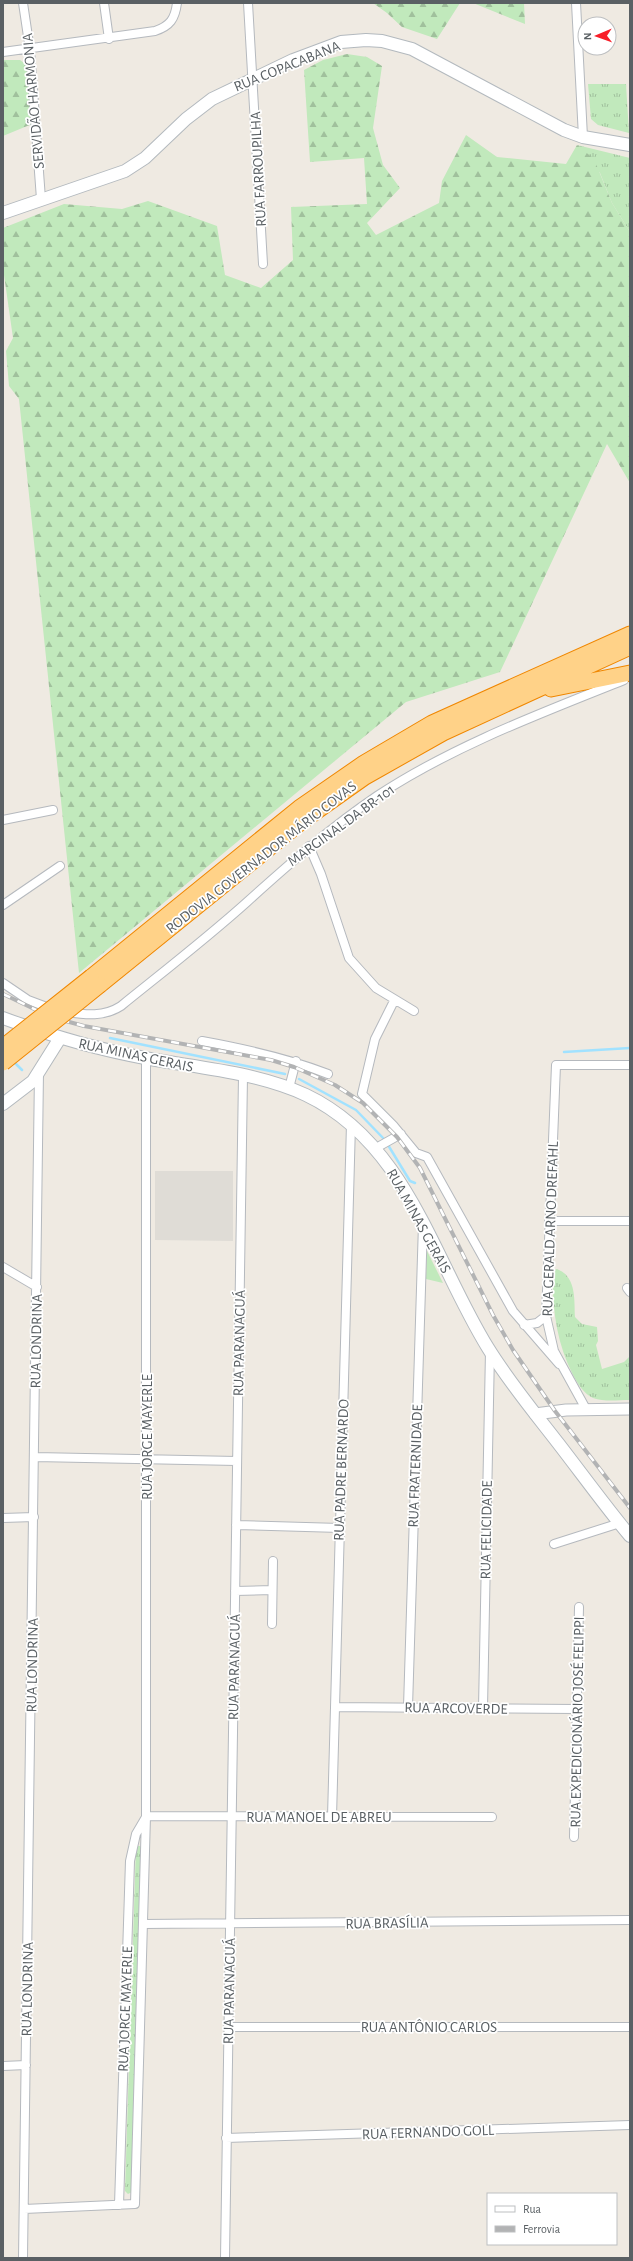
<svg xmlns="http://www.w3.org/2000/svg" width="633" height="2261" font-family="'Alegreya Sans',sans-serif">
	<style>
		.industrial { fill: #dfdcd6 }
		.grass { fill: url(#grass-tufts) }
		.forest { fill: url(#forest-firs) }
		.green { fill: #c1e9bc }
		.lines { fill: none; stroke-linecap: round; stroke-linejoin: round }
		.stream { stroke: #a1e2ff; stroke-width: 2.5 }
		.minor-casing { stroke: #b5b9be; stroke-width: 10 }
		.tertiary-casing { stroke: #b5b9be; stroke-width: 13 }
		.secondary-casing { stroke: #b3b9be; stroke-width: 14 }
		.motorway-casing { stroke: #f08700; stroke-width: 17 }
		.minor { stroke: #fff; stroke-width: 8 }
		.tertiary { stroke: #fff; stroke-width: 11 }
		.secondary { stroke: #fff; stroke-width: 12 }
		.motorway { stroke: #ffd288; stroke-width: 15 }
		.rail-casing { stroke: #b2b3b4; stroke-width: 4 }
		.rail { stroke: #fff; stroke-width: 2.5; stroke-dasharray: 8; stroke-linecap: butt }
		.motorway-bridge-casing { stroke: #f08700; stroke-width: 17; stroke-linecap: butt }
		.motorway-bridge { stroke: #ffd288; stroke-width: 15 }
		.labels { text-anchor: middle; stroke-width: 3.5; stroke-linejoin: round; paint-order: stroke }
		.street-label { font-size: 15px; fill: #5a6064; stroke: #fff }
	</style>
	<defs>
		<pattern id="grass-tufts" width="24" height="20" patternUnits="userSpaceOnUse"><rect width="24" height="20" fill="#c1e9bc"/><path d="M3 7l-1-3M5 7V3M7 7l1-3M15 17l-1-3M17 17v-4M19 17l1-3" fill="none" stroke="#a0c09c"/></pattern>
		<pattern id="forest-firs" width="22" height="20" patternUnits="userSpaceOnUse"><rect width="22" height="20" fill="#c1e9bc"/><path d="M5 1l3.5 6h-7zM16 11l3.5 6h-7z" fill="#a0c09c"/></pattern>
	</defs>
	<rect width="100%" height="100%" fill="#efeae2"/>
	<!-- industrial -->
	<path class="industrial" d="M155,1171H233V1241L155,1240Z"/>
	<!-- grass -->
	<path class="grass" d="M588,84H626L629,133L598,125L591,119Z
		M577,145L630,158V232L612,203L600,173Z
		M557,1269C577,1277 574,1300 575,1317L582,1324L597,1327L598,1341L596,1345L602,1369L624,1362L630,1356V1400C618,1400 604,1402 593,1398C584,1394 578,1384 573,1375C556,1341 552,1308 553,1270Z
		M136,1846H140L141,1848L132,2192L128,2194L125,2191Z"/>
	<!-- forest -->
	<path class="forest" d="M373,3H460L437,39L402,27L387,13Z
		M473,3H524L525,24Z
		M347,54L367,57L382,66L373,128L383,165L400,188L367,223L376,235L439,203L442,181L466,135L497,157L566,164L577,145L594,159L612,203L630,232V483L607,444L500,672L406,702L79,973L19,399L9,386L6,351L13,338L3,268V228L64,204L122,209L148,201L217,226L225,275L261,288L293,260L291,207L367,204L364,158L310,162L304,70L323,60Z
		M3,60H20L28,66L32,124L3,136Z"/>
	<!-- green -->
	<path class="green" d="M427,1251L443,1283L426,1279Z"/>
	<g class="lines">
		<!-- stream -->
		<path class="stream" d="M110,1038L285,1074
			M564,1052L630,1048
			M14,1062L22,1070
			M299,1079L356,1110L384,1139
			M388,1145L410,1181L415,1183"/>
		<defs>
			<path id="minor" d="M23,3L30,50L41,199
				M104,3L109,39
				M248,3L263,264
				M576,3L583,137
				M3,52L155,31C170,26 175,19 177,3
				M3,820L53,810
				M309,846L321,874L349,958L376,988L414,1011
				M3,905L60,866
				M3,983L28,1000L52,1009
				M394,1001L375,1039L362,1094L393,1125L416,1153L427,1157L513,1311L559,1364
				M67,1012C86,1015 104,1017 121,1006C163,972 207,938 247,902C289,864 330,828 377,796C453,746 539,714 624,680
				M202,1041C246,1049 287,1058 328,1074
				M289,1088L296,1061
				M376,1148L401,1134
				M549,1221H630
				M3,1267L37,1287
				M627,1288L630,1292
				M524,1325L537,1323L546,1316
				M586,1409L554,1351L546,1316L556,1065H630
				M35,1457L237,1461
				M3,1518L34,1517
				M236,1525L340,1528
				M554,1544L620,1523
				M235,1591L272,1590
				M272,1624L273,1561
				M335,1707L577,1709
				M408,1707L423,1224
				M483,1708L490,1351
				M146,1816L492,1817
				M332,1817L351,1124
				M574,1837L579,1607
				M143,1924L630,1920
				M228,2027H630
				M3,2066L26,2065
				M226,2138L630,2125
				M119,2205L130,1861L136,1834L146,1817
				M24,2209L135,2204L146,1816V1059
				M23,2258L39,1072
				M225,2258L243,1076"/>
			<path id="tertiary" d="M535,1414L566,1410L630,1409"/>
			<path id="secondary" d="M3,213L125,171L145,158L186,119L212,99L293,60L341,42L366,40L382,41L412,49L564,130L583,137L630,145
				M3,1018C51,1036 99,1050 150,1059C201,1068 259,1073 306,1095C407,1143 434,1261 488,1348C509,1382 534,1412 558,1443C582,1474 605,1506 630,1536
				M3,1104L33,1081L60,1038"/>
			<path id="motorway" d="M551,689L630,673
				M91,977L299,808L364,763L432,723L630,634
				M100,985L300,823L365,777L443,733L630,647"/>
		</defs>
		<!-- minor casing -->
		<use href="#minor" class="minor-casing"/>
		<!-- tertiary casing -->
		<use href="#tertiary" class="tertiary-casing"/>
		<!-- secondary casing -->
		<use href="#secondary" class="secondary-casing"/>
		<!-- motorway casing -->
		<use href="#motorway" class="motorway-casing"/>
		<!-- minor -->
		<use href="#minor" class="minor"/>
		<!-- tertiary -->
		<use href="#tertiary" class="tertiary"/>
		<!-- secondary -->
		<use href="#secondary" class="secondary"/>
		<!-- motorway -->
		<use href="#motorway" class="motorway"/>
		<defs>
			<path id="rail" d="M3,994L51,1017L84,1026L271,1060L294,1067L335,1085L363,1103L397,1137L420,1168L493,1315L513,1350L555,1411L630,1508"/>
		</defs>
		<!-- rail casing -->
		<use href="#rail" class="rail-casing"/>
		<!-- rail -->
		<use href="#rail" class="rail"/>
		<defs>
			<path id="motorway-bridge" d="M3,1047L91,977
				M3,1063L100,985"/>
		</defs>
		<!-- motorway-bridge casing -->
		<use href="#motorway-bridge" class="motorway-bridge-casing"/>
		<!-- motorway-bridge -->
		<use href="#motorway-bridge" class="motorway-bridge"/>
	</g>
	<g class="labels">
		<!-- street labels -->
		<g class="street-label">
			<text transform="translate(287 66) rotate(-22)" y="5">RUA COPACABANA</text>
			<text transform="translate(33 101) rotate(-95)" y="5">SERVIDÃO HARMONIA</text>
			<text transform="translate(258 169) rotate(-93)" y="5">RUA FARROUPILHA</text>
			<text transform="translate(341 825) rotate(-36)" y="5">MARGINAL DA BR-101</text>
			<text transform="translate(261 857) rotate(-38)" y="5">RODOVIA GOVERNADOR MÁRIO COVAS</text>
			<text transform="translate(136 1055) rotate(12)" y="5">RUA MINAS GERAIS</text>
			<text transform="translate(419 1221) rotate(61)" y="5">RUA MINAS GERAIS</text>
			<text transform="translate(550 1229) rotate(-88)" y="5">RUA GERALD ARNO DREFAHL</text>
			<text transform="translate(36 1341) rotate(-89)" y="5">RUA LONDRINA</text>
			<text transform="translate(239 1343) rotate(-89)" y="5">RUA PARANAGUÁ</text>
			<text transform="translate(147 1437) rotate(-90)" y="5">RUA JORGE MAYERLE</text>
			<text transform="translate(415 1466) rotate(-88)" y="5">RUA FRATERNIDADE</text>
			<text transform="translate(341 1470) rotate(-88)" y="5">RUA PADRE BERNARDO</text>
			<text transform="translate(486 1530) rotate(-89)" y="5">RUA FELICIDADE</text>
			<text transform="translate(32 1665) rotate(-89)" y="5">RUA LONDRINA</text>
			<text transform="translate(234 1667) rotate(-89)" y="5">RUA PARANAGUÁ</text>
			<text transform="translate(456 1708) rotate(1)" y="5">RUA ARCOVERDE</text>
			<text transform="translate(577 1722) rotate(-89)" y="5">RUA EXPEDICIONÁRIO JOSÉ FELIPPI</text>
			<text x="319" y="1822">RUA MANOEL DE ABREU</text>
			<text transform="translate(387 1923) rotate(-1)" y="5">RUA BRASÍLIA</text>
			<text transform="translate(27 1989) rotate(-89)" y="5">RUA LONDRINA</text>
			<text transform="translate(229 1991) rotate(-89)" y="5">RUA PARANAGUÁ</text>
			<text transform="translate(125 2009) rotate(-88)" y="5">RUA JORGE MAYERLE</text>
			<text x="429" y="2032">RUA ANTÔNIO CARLOS</text>
			<text transform="translate(428 2132) rotate(-2)" y="5">RUA FERNANDO GOLL</text>
		</g>
	</g>
	<!-- border -->
	<rect width="633" height="2261" fill="none" stroke="#5a6064" stroke-width="8"/>
	<!-- legend -->
	<rect x="487" y="2193" width="130" height="52" fill="#ffffff" stroke="#bdbfc1"/>
	<rect x="495" y="2206" width="20" height="6" fill="#ffffff" stroke="#bdbfc1"/>
	<text x="523" y="2213" font-size="12" fill="#5a6064">Rua</text>
	<rect x="495" y="2226" width="20" height="6" fill="#b2b3b4" stroke="#bdbfc1"/>
	<text x="523" y="2233" font-size="12" fill="#5a6064">Ferrovia</text>
	<!-- north arrow -->
	<g transform="translate(597 36) rotate(268)"><circle r="19" fill="#ffffff" stroke="#bdbfc1"/>
	<path d="M0-3L7 15L0 10L-7 15Z" fill="#f81e28"/>
	<text y="-6" font-size="11" font-weight="bold" text-anchor="middle" fill="#5a6064">N</text>
	</g>
</svg>
